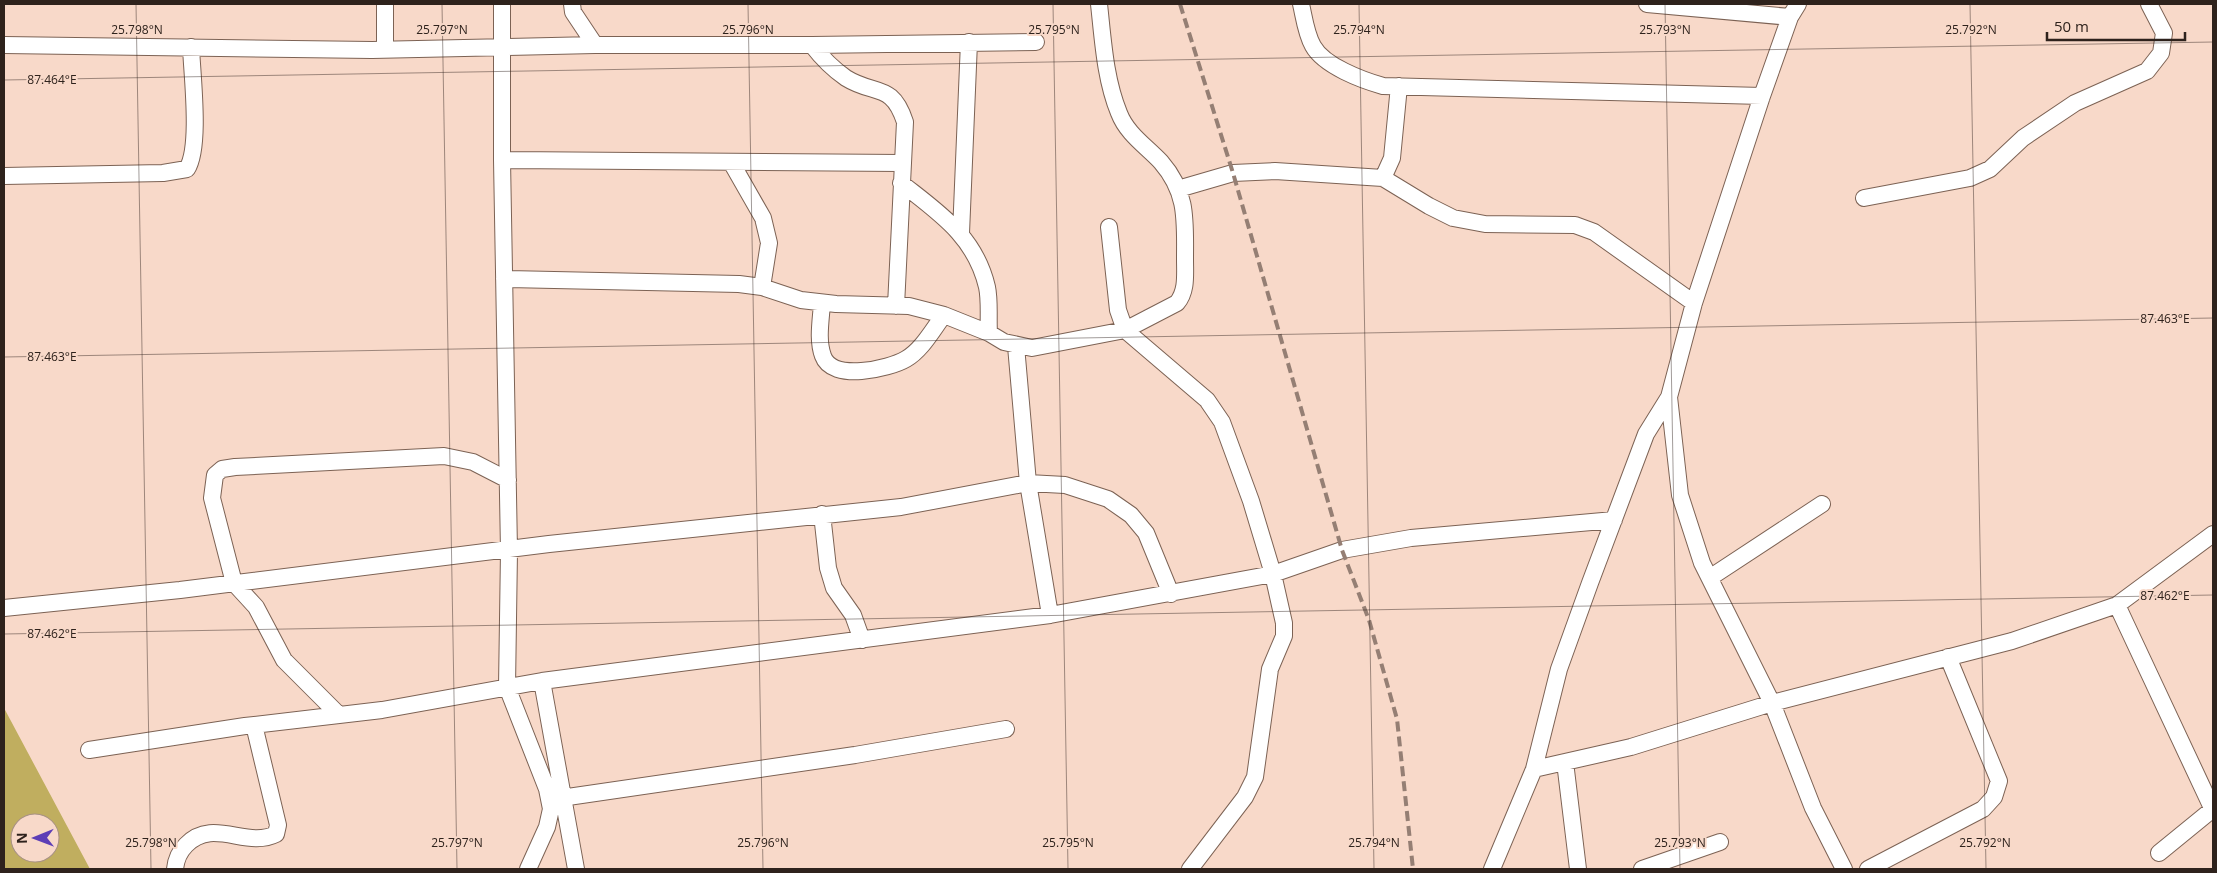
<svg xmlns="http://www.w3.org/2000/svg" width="2217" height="873" font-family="'Open Sans',sans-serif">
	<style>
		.green { fill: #c0ae5f; fill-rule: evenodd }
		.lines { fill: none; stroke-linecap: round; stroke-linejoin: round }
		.minor-casing { stroke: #7c6254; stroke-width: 18 }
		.minor { stroke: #fff; stroke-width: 16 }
		.rail { stroke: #957f74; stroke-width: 4; stroke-dasharray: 10 5; stroke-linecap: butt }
		.ticks { fill: none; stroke: #2e221c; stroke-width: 1; stroke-opacity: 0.45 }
		.ticks-label { font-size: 12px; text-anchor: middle; fill: #2e221c; stroke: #f8d9c9; stroke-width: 4; stroke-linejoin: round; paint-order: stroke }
	</style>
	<rect width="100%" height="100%" fill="#f8d9c9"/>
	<!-- green -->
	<path class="green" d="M4,708L90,869H4ZM20,823H50V853H20Z"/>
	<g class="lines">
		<defs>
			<path id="minor" d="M502,4V160L509,551L507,687L547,789L551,809L547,827L528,869
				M572,4L573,12L595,45
				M1301,4C1304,17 1306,34 1313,46C1324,66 1362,80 1383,86L1762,96
				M1647,4L1790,17
				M1798,4L1790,17L1762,96L1694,303L1669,397L1680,495L1702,563L1772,703L1813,808L1844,869
				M4,45L372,50L595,45H812L1036,42
				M812,45C822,58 833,69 846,78C875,96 892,82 905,122L896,306
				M385,50V4
				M502,160L902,163
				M731,162L763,218L769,243L762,287
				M4,176L163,173L187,169C201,147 192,75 191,47
				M1383,178L1392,158L1399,86
				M901,183C939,213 975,236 987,287C990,301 988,318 989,333
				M1178,189L1233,173L1275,171L1383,178L1429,206L1453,218L1485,224L1575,225L1594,232L1694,303
				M1864,198L1970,178L1990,169L2023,138L2075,103L2147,71L2161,53L2164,33L2149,4
				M1109,227L1118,310L1125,330L1207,400L1222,422L1251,501L1273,574L1284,623V636L1270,669L1255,777L1245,797L1190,869
				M961,233L969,42
				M504,279L739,284L762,287L801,300L836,304L909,306L944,315L989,333L1004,342L1032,348L1125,330L1177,303C1187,291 1185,275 1185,259C1185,221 1188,193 1161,162C1146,146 1127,134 1119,113C1105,79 1103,40 1099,4
				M822,303C821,320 817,340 823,356C832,382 889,369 906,359C922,350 933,329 944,315
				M1016,346L1028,483L1050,615
				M822,514L828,568L834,588L853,615L862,640
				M1711,577L1822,504
				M2117,605L2213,810
				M4,608L180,590L549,544L901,507L1028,483L1065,485L1108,499L1131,515L1146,533L1171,594
				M542,681L576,869
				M339,715L284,660L256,607L234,583L212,498L215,475L222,469L235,467L444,456L473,462L508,480
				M89,750L245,726L382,710L542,681L1050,615L1273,574L1342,550L1411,538L1614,520
				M1565,762L1578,869
				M1534,769L1631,747L1772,703L2012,641L2117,605L2213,534
				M561,798L855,755L1006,729
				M2159,853L2213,809
				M175,869C176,859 179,852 186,845C213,817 246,849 276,834L278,825L254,725
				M1492,869L1534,769L1559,669L1590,583L1646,434L1669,397
				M1642,869L1720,842
				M1868,869L1983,809L1994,797L1999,781L1948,657"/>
		</defs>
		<!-- minor casing -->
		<use href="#minor" class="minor-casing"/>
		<!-- minor -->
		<use href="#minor" class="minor"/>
		<!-- rail -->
		<path class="rail" d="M1180,4L1233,173L1342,550L1369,620L1397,719L1413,869"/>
	</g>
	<!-- ticks -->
	<path class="ticks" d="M136,4L151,869M442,4L457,869M748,4L763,869M1053,4L1068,869M1359,4L1374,869M1665,4L1680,869M1970,4L1986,869M4,80L2213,42M4,357L2213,318M4,634L2213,595"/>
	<g class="ticks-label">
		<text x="137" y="34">25.798°N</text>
		<text x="442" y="34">25.797°N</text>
		<text x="748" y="34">25.796°N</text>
		<text x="1054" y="34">25.795°N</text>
		<text x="1359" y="34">25.794°N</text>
		<text x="1665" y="34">25.793°N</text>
		<text x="1971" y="34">25.792°N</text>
		<text x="52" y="84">87.464°E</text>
		<text x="2165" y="323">87.463°E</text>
		<text x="52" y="361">87.463°E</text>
		<text x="2165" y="600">87.462°E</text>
		<text x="52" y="638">87.462°E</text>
		<text x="151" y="847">25.798°N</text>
		<text x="457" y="847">25.797°N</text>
		<text x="763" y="847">25.796°N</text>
		<text x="1068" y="847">25.795°N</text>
		<text x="1374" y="847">25.794°N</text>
		<text x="1680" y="847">25.793°N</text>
		<text x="1985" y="847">25.792°N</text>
	</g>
	<!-- border -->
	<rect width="2217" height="873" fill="none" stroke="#2e221c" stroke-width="10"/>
	<!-- north arrow -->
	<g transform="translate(35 838) rotate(269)"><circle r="24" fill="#f8d9c9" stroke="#a79084"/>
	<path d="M0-4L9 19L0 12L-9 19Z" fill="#5d3eb6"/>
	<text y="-8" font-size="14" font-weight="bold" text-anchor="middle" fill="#2e221c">N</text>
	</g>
	<!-- scale -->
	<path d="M2047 32v8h138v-8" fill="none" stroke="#2e221c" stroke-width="2.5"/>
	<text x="2054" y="32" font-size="15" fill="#2e221c" stroke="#f8d9c9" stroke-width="4" paint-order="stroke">50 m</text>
</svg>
